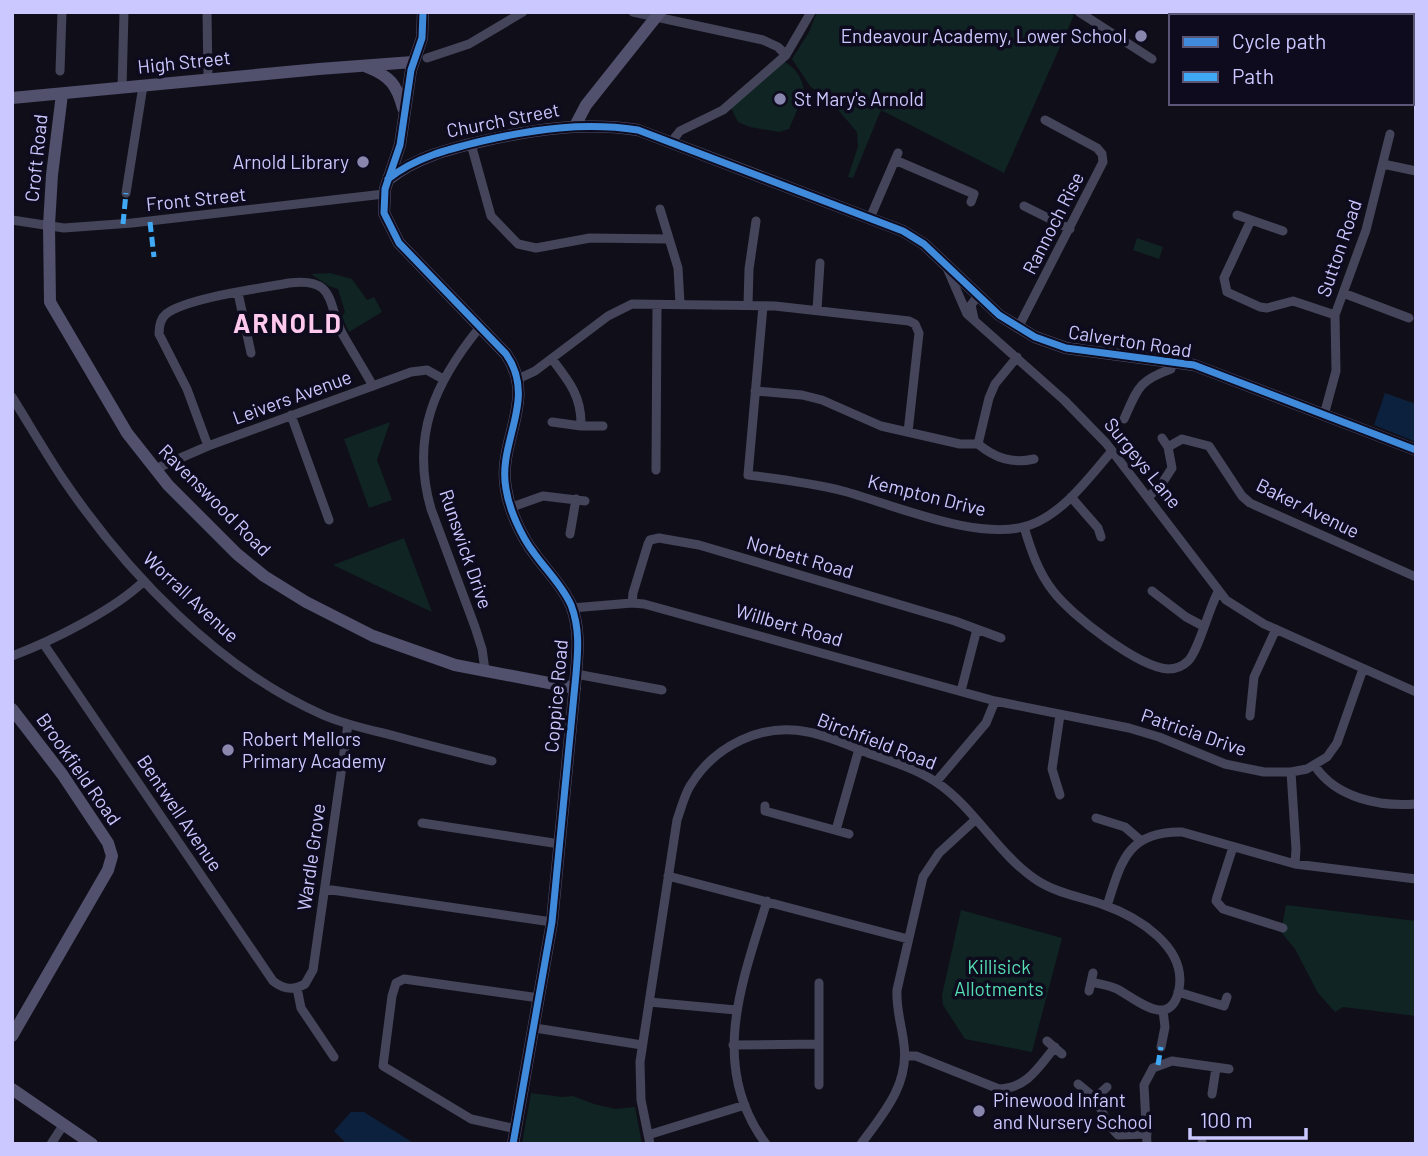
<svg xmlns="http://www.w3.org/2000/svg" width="1428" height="1156" font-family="Barlow,sans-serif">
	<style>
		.green { fill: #0f2423 }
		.water { fill: #0c213d }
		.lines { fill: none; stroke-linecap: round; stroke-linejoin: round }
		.street { stroke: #44455a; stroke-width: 9 }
		.secondary { stroke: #51506d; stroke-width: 12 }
		.quiet { stroke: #3fa9f5; stroke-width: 5; stroke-dasharray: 10 5; stroke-linecap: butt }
		.cycleway-casing { stroke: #0d0b1d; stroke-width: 11 }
		.cycleway { stroke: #408adc; stroke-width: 7 }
		.poi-dot { fill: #8a87ae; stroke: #0d0b1d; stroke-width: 2.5 }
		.labels { text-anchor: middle; stroke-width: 7; stroke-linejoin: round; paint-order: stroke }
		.poi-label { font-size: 19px; fill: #cbc7ff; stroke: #0d0b1d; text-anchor: start }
		.street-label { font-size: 19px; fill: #cbc7ff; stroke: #0d0b1d }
		.park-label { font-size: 19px; fill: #55ddb3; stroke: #0d0b1d }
		.district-label { font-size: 26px; font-weight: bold; letter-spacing: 2px; fill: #ffc9ee; stroke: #0d0b1d }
	</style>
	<rect width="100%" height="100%" fill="#100f19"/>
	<!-- green -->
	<path class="green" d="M817,12H1070L1074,15L1004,173L881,110L853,178L848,177L858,146L857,132L834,105L810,86L792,59L809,32Z
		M783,61C801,70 806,88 805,107L798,108L789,129L779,132L750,127L738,122L731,108Z
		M1137,238L1163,247L1159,259L1133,250Z
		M330,273L352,279L367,300L374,297L382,312L349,332L342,317L345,312L338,289L329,286L311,274Z
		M390,422L377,460L392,500L369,508L344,439Z
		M404,538L432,612L333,565Z
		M1286,905L1416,921V1016L1343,1007L1335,1012L1318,993L1295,949L1281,932Z
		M961,910L1062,938L1032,1052L965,1039L943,1005L942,995Z
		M531,1093L562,1097L573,1096L594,1104L615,1109L635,1107L642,1144H522Z"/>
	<!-- water -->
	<path class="water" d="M1385,393L1416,404V442L1374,425Z
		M351,1112H364L415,1144H347L334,1131Z"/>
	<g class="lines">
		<!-- street -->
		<path class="street" d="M207,12L208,80
			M633,12L763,40L778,47L786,55
			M1079,12L1152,59
			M1249,14L1255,16
			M1291,16L1292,12
			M1412,50L1416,51
			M427,58L469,44L523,12
			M60,71L62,12
			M122,88L124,12
			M672,141L680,131L723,110L786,55L811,12
			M471,144L491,216L518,244L536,248L590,238L668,239
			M895,160L974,194L971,202
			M1383,164L1416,171
			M126,193L143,86
			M1024,206L1070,229
			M660,209L678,268L680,304
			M1237,215L1283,231
			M870,218L898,153
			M12,220L64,228L132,223L384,194
			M1251,220L1224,278L1227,292L1260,307L1267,308L1293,301L1335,315
			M947,268L967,314L1064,400L1106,443L1226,600L1264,624L1416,692
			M238,293L251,353
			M1343,293L1409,318
			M748,305L749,269L756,221
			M763,306L748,475C780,479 812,483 843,491C892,504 980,543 1030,525C1064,513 1089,477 1112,451
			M817,310L820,263
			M974,319L971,305L977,297
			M480,327C435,382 410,436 431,509L475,627L482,649L485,670
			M1018,328L1103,162L1102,154L1097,148L1045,120
			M552,359C569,381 582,397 581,426
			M518,379L535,371L608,316L632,304L775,306L909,321L915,324L919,333L908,432
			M755,391L802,395L822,400L881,426L960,444H978
			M12,397C29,424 45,452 63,479C126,572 218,669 323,715C346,725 371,730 395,736C427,745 460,753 492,761
			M291,415L329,520
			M1324,415L1336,371L1335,315L1366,230L1390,134
			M1124,419C1138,388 1138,381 1171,369L1172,361
			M552,422L581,426H603
			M978,444L989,398L995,384L1017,357
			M978,444C995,458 1012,464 1034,459
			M208,446L187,389L159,334C159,327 160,319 166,314C186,298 262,288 289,283C336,277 327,303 342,333C352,351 363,368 373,386
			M1168,447L1182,439L1209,446L1242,496L1250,503L1416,577
			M155,469L208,446L411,372L427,370L443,379
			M656,470L657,305
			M1149,496L1159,488L1172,468L1168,447L1162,438
			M1071,497L1098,528L1101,537
			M512,507L543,496L585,501
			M1024,527C1031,550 1038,572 1053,591C1071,615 1138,667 1168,669C1175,669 1183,666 1188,661C1198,652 1209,608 1218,592
			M570,534L576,499
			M1152,591L1186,617L1203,626
			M632,603L633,593L648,544L650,540L659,538L699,545L955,621L1001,638
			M572,608L632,603L644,604L995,701L1129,728L1159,737L1225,764L1264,772H1291L1307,769L1327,757L1337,743L1363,669
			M43,643L273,981C283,989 293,991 305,984L313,970L348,724
			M12,656C52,641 114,610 144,581
			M576,674L662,690
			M961,691L977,629
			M1060,715L1052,769L1060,795
			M1250,716L1254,677L1276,629
			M1315,766C1336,798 1380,807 1416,804
			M1291,772L1296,849L1295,864
			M936,782L986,723L995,701
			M765,806V811L849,834
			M1096,818L1125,827L1140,840
			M422,823L560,844
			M836,830L859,749
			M1233,847L1217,897L1216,901L1223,909L1283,928
			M668,876L908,939
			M325,889L552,922
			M1107,906C1121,862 1127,831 1182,832L1295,864L1416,879
			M819,983V1085
			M297,988L301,1008L334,1057
			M1089,991L1093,973
			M1178,992L1224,1006L1227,997
			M649,1002L736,1010
			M535,1028L642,1045
			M1047,1041L1062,1054
			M733,1045L819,1044
			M1161,1047L1165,1027L1163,1010
			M905,1056H916L999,1089C1027,1088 1038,1068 1055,1047
			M1078,1084L1095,1098L1109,1125L1118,1135L1147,1134
			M1212,1094L1216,1068
			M1095,1098L1107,1087
			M516,1129L471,1119L383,1066L392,996L396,983L404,979L539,998
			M648,1135L745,1105
			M51,1144L64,1124
			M650,1144L641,1100L640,1062L677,820C681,809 684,796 690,786C714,746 762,722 808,732C829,736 849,745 868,753C891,761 916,769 936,782C973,806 998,854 1035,879C1055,893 1082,897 1104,905C1138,917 1187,947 1179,989C1171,1031 1136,999 1117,989C1109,985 1100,984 1091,982
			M766,1144C708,1066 742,983 767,901
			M861,1144C883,1114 909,1085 904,1045C902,1026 896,1010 897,990L923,877L939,853L975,820
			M1147,1144L1144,1085L1153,1068L1172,1061L1229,1069
			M1202,1144V1142"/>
		<!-- secondary -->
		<path class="secondary" d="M423,12L422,38L411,70L400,145L385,189L384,213L399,243L506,354C538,400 497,441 506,489C509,509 521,536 534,553C546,570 562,585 571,605C580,628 578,651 576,674L552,922L513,1144
			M367,67C390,76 397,85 403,108
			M62,94L52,175L49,225L50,302L127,433L168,485L237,554L264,576L306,602L373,636L455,665L575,688
			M12,98L319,69L413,62
			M575,126L586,105L660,12
			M389,179C416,157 449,149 483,141C535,129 584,122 638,130L903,231L924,244L999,315L1035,337L1066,348L1194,365L1416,450
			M12,709L62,774L108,843L112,856L108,870L12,1036
			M12,1089L92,1144"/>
		<!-- quiet -->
		<path class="quiet" d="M150,222L154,257
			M123,224L126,193
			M1158,1065L1161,1047"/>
		<defs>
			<path id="cycleway" d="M423,12L422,38L411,70L400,145L385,189L384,213L399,243L506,354C538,400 497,441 506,489C509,509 521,536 534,553C546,570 562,585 571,605C580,628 578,651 576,674L552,922L513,1144
				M388,179C416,157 449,149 482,141C535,129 584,122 638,130L903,231L924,244L999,315L1035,337L1066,348L1194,365L1416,450"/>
		</defs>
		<!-- cycleway casing -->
		<use href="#cycleway" class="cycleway-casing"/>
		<!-- cycleway -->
		<use href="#cycleway" class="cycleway"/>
	</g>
	<!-- markers -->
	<g class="poi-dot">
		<circle cx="1141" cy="36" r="7"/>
		<circle cx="780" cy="99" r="7"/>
		<circle cx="363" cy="162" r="7"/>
		<circle cx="228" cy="750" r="7"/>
		<circle cx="979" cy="1111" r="7"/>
	</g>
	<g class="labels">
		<!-- poi labels -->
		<g class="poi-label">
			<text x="1127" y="43" text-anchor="end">Endeavour Academy, Lower School</text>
			<text x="794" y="106">St Mary's Arnold</text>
			<text x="349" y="169" text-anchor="end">Arnold Library</text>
			<text x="242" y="746">Robert Mellors<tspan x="242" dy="22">Primary Academy</tspan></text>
			<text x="993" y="1107">Pinewood Infant<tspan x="993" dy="22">and Nursery School</tspan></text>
		</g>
		<!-- street labels -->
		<g class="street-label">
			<text transform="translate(184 62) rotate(-6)" y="7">High Street</text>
			<text transform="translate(503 120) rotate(-11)" y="7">Church Street</text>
			<text transform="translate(36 158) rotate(-84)" y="7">Croft Road</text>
			<text transform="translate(196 199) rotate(-6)" y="7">Front Street</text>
			<text transform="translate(1053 223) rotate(-63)" y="7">Rannoch Rise</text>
			<text transform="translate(1339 248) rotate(-71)" y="7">Sutton Road</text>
			<text transform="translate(1130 341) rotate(9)" y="7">Calverton Road</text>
			<text transform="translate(292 397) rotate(-20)" y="7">Leivers Avenue</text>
			<text transform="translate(1143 463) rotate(51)" y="7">Surgeys Lane</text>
			<text transform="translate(927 495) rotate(14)" y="7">Kempton Drive</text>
			<text transform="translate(215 500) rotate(45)" y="7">Ravenswood Road</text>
			<text transform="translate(1308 508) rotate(26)" y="7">Baker Avenue</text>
			<text transform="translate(466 549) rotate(71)" y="7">Runswick Drive</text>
			<text transform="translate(800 557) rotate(16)" y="7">Norbett Road</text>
			<text transform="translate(191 597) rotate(43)" y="7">Worrall Avenue</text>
			<text transform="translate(789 625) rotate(16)" y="7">Willbert Road</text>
			<text transform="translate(556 696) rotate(-85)" y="7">Coppice Road</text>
			<text transform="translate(1194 732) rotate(19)" y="7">Patricia Drive</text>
			<text transform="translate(877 741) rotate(21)" y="7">Birchfield Road</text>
			<text transform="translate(79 769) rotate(55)" y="7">Brookfield Road</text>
			<text transform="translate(180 813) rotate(56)" y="7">Bentwell Avenue</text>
			<text transform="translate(311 857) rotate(-82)" y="7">Wardle Grove</text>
		</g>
		<!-- park labels -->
		<g class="park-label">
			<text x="999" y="974">Killisick<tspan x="999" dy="22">Allotments</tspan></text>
		</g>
		<!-- district labels -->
		<g class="district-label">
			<text x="288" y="333">ARNOLD</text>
		</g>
	</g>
	<!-- border -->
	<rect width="1428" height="1156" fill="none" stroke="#cbc7ff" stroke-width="28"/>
	<!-- legend -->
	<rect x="1169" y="14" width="245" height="91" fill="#0d0b1d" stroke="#595677" stroke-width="2"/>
	<rect x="1183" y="37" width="35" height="10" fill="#408adc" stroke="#595677" stroke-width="2"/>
	<text x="1232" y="49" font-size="21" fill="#cbc7ff">Cycle path</text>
	<rect x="1183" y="72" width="35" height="10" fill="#3fa9f5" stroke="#595677" stroke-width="2"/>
	<text x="1232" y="84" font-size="21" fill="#cbc7ff">Path</text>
	<!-- scale -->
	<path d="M1190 1128v10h116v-10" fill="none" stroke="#cbc7ff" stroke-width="3.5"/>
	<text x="1200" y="1128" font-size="21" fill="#cbc7ff" stroke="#0d0b1d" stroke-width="5" paint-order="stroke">100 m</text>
</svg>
